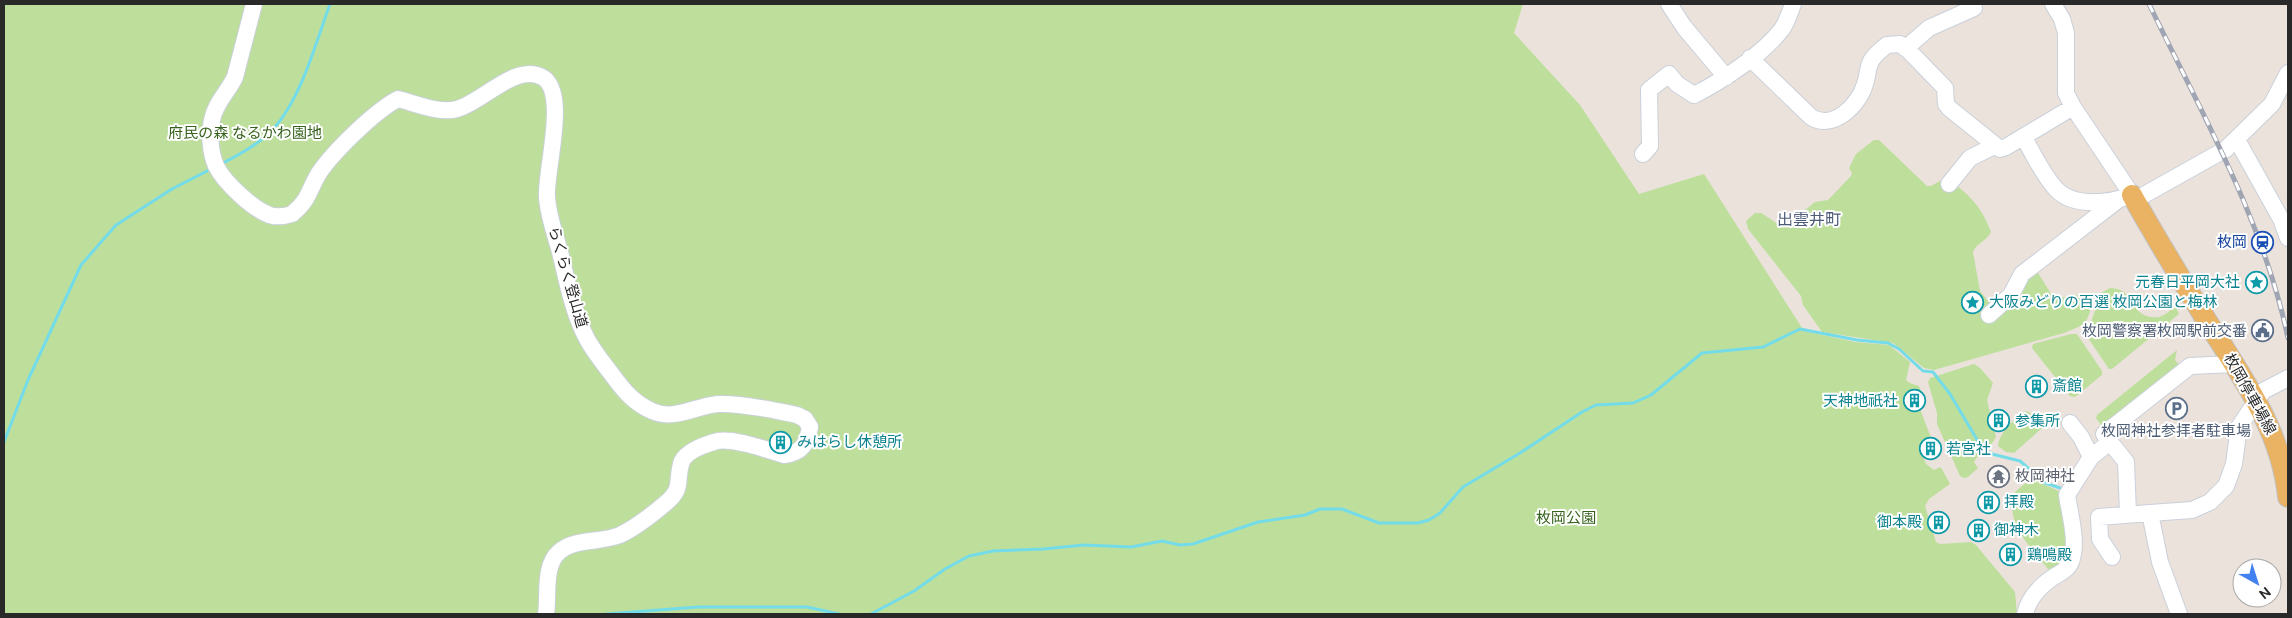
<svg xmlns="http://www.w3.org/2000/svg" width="2292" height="618" font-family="Ubuntu,'Noto Sans JP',sans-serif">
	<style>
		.green { fill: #bddf9b }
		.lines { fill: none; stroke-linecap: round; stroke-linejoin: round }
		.stream { stroke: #74dce8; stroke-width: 3 }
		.minor-casing { stroke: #cad0da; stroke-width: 18 }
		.major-casing { stroke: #c3c3c3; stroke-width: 22 }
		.minor { stroke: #fff; stroke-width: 16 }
		.major { stroke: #e9b363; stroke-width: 20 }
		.rail-casing { stroke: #9fa5b3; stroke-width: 5 }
		.rail { stroke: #fff; stroke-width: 3; stroke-dasharray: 9; stroke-linecap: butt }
		.labels { text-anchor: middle; stroke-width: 4; stroke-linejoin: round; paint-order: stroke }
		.park-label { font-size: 15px; fill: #37621d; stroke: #fff }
		.transit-label { font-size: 15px; fill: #164399; stroke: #fff; text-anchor: end }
		.street-label { font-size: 15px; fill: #292929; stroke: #fff }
		.culture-label { font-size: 15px; fill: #0d838f; stroke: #fff; text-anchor: start }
		.service-label { font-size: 15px; fill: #4e5e75; stroke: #fff; text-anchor: end }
		.worship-label { font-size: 15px; fill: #5b616d; stroke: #fff; text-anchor: start }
		.neighbourhood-label { font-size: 16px; fill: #4c5b77; stroke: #fff }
	</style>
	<rect width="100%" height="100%" fill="#ebe2dc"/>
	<!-- green -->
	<path class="green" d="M4,4H1523L1514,33L1580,105L1639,194L1704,174L1804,331L1855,342L1889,345L1910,362L1906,380L1910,383L1919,386L1926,403L1925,404L1917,393L1907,399L1913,407L1918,406L1920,409L1932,440L1931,443L1920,449L1926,464L1934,470L1940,467L1942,469L1950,484L1929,499L1925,506L1936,542L1940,544L1971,542L1976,545L2015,592L2017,614H4Z
		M1874,140H1879L1927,186H1931L1945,178C1967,191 1982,207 1991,232C1987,241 1977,242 1973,252L1980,291L1991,305L2035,268L2053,297L2059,298L2089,293L2093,298C2087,324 2089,323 2064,333L1934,370L1924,368L1893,343L1822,332L1803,305L1801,296L1748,229L1746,221L1755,213H1761L1778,224L1789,223L1815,202L1828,200L1851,176L1852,173L1849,168L1856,154Z
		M2110,288C2139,289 2127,320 2159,317C2165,316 2170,309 2176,307L2179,314L2112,369H2109L2084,332L2091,322L2101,293Z
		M2071,334H2077L2102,371V375L2075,397L2070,396L2032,348L2033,344Z
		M2177,350L2175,360L2180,366L2104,429L2096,418L2097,415Z
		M1974,364L1980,368L1993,383L1987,400L1996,437C1989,450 1979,452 1974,462L1978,468L1968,477L1964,478L1960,476L1937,424V413L1928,382L1930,378Z
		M2026,411C2033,414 2042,420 2042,428L2014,453L2006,452L1998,446C1999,433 2015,417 2026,411Z
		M2034,476L2043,484L2061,492L2068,532L2065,564L2050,570L2048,569C2031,547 2003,522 2015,492Z"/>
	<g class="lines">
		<!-- stream -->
		<path class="stream" d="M221,164C240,154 261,143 275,127C302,96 316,42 330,4
			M4,442L28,380L81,265L116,225L172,189L211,169
			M606,614L698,607H807L839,614
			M871,614L914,591L945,569L969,556L993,551L1043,549L1084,545L1131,547L1162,541L1180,545L1193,544L1258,522L1305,515L1320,509H1342L1379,523H1418L1429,520L1440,513L1463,487L1520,453L1582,412L1596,405L1633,403L1651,395L1702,353L1763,347L1800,329L1857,340L1888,343L1899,349L1923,371L1933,372L1950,394L1982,448L1992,454L2020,461L2045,483L2060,488"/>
		<defs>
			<path id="minor" d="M254,4L235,77C228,92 215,103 212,120C209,134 210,152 216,166C224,182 255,212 273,216C280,217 286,216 292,214C310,199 308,191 319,173C334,151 375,111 398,99C415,103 439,114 457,109C483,102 515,63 542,77C569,91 545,171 547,197C548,215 555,234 560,252C567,281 573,313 587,339C594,352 604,364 613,376C624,391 634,403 652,411C674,421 695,406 718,404C741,403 774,410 797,415L805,419L810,427C807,444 802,453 784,455C767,450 730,436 714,442C704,445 684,452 681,464C676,482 683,488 667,502C653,514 637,527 620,535C601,543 574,538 559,552C543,566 549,596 546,614
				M1669,4L1684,27L1726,77
				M1906,48L1929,28L1974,8
				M1750,58L1811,117C1833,131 1859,105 1865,84C1868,76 1867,69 1871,61C1875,54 1881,50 1887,45L1900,44L1908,50L1945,88L1946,104L1949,108L2000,149L2006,147L2073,107
				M2023,137C2034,154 2043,176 2057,190C2075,208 2111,203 2132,195L2073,107L2066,93V33L2062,19L2053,4
				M2237,140L2281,219L2288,238
				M1643,154L1650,146L1649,90L1669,74L1677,84L1694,95C1722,81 1763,54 1782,29C1787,22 1790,12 1793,4
				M1949,184L1970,158L1994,146
				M2135,200L2226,149L2272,104L2288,73
				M1989,315L2011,295L2022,274L2118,200
				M2070,423L2081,437L2091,457
				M2110,442L2126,462L2128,514
				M2112,557L2100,539L2099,517L2150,513
				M2025,614C2029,597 2041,585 2055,576C2060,573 2067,570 2070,564C2079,544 2070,516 2067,495L2091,457L2110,442L2104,434L2190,366L2234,364
				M2179,614L2160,562L2150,513L2192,510L2210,502L2226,486L2234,464L2239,427L2263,391L2288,378"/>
			<path id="major" d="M2132,195C2154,235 2178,274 2202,313C2237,371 2281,426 2288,497"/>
		</defs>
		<!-- minor casing -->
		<use href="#minor" class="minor-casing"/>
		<!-- major casing -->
		<use href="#major" class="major-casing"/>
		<!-- minor -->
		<use href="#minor" class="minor"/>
		<!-- major -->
		<use href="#major" class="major"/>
		<defs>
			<path id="rail" d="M2149,4C2201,112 2263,219 2288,338"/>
		</defs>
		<!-- rail casing -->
		<use href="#rail" class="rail-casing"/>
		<!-- rail -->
		<use href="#rail" class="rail"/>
	</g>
	<!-- icons -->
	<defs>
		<symbol id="station-ring" viewBox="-11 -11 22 22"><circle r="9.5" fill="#fff" stroke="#1a4fb4" stroke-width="1.5"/><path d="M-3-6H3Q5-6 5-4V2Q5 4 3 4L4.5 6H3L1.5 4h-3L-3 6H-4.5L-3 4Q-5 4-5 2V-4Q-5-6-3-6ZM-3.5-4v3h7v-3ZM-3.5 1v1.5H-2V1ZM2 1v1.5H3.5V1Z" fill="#1a4fb4"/></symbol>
		<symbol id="sight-ring" viewBox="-11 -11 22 22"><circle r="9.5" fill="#fff" stroke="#0f9aa8" stroke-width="1.5"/><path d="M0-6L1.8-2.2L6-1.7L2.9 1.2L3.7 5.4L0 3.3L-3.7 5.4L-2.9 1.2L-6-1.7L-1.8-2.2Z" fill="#0f9aa8"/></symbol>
		<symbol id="civic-ring" viewBox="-11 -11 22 22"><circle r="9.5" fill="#fff" stroke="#5c6f8a" stroke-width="1.5"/><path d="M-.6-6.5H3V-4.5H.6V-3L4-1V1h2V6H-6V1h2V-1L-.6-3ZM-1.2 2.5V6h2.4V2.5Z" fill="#5c6f8a"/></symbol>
		<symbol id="building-ring" viewBox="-11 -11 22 22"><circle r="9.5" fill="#fff" stroke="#0f9aa8" stroke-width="1.5"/><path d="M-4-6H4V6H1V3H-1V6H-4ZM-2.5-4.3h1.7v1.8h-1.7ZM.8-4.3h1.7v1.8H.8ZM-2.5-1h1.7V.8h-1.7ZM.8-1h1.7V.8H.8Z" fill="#0f9aa8"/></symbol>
		<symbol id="parking-ring" viewBox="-11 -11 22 22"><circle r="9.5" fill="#fff" stroke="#5c6f8a" stroke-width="1.5"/><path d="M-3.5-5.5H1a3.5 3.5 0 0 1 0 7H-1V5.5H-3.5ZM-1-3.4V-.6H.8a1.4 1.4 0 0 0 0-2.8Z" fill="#5c6f8a"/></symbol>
		<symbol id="temple-ring" viewBox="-11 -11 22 22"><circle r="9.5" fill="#fff" stroke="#6b7280" stroke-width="1.5"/><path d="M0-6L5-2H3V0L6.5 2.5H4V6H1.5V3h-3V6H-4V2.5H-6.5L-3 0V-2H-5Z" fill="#6b7280"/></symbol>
	</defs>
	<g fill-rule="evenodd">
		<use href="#station-ring" x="2250" y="230" width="25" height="25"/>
		<use href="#sight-ring" x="2244" y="270" width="25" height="25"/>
		<use href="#sight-ring" x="1960" y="290" width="25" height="25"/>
		<use href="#civic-ring" x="2250" y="318" width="25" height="25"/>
		<use href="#building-ring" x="2024" y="374" width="25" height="25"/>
		<use href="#building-ring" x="1902" y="388" width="25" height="25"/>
		<use href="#parking-ring" x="2164" y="396" width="25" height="25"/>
		<use href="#building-ring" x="1986" y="408" width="25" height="25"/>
		<use href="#building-ring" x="768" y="430" width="25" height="25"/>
		<use href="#building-ring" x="1918" y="436" width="25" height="25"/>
		<use href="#temple-ring" x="1986" y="464" width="25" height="25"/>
		<use href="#building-ring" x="1976" y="490" width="25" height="25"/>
		<use href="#building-ring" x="1926" y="510" width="25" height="25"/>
		<use href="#building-ring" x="1966" y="518" width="25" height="25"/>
		<use href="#building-ring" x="1998" y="542" width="25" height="25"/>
	</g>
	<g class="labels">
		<!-- park labels -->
		<g class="park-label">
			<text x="245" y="138">府民の森 なるかわ園地</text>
			<text x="1566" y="523">枚岡公園</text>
		</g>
		<!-- transit labels -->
		<g class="transit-label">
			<text x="2247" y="247">枚岡</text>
		</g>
		<!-- street labels -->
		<g class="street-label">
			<text transform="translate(568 277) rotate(74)" y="5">らくらく登山道</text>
			<text transform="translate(2250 394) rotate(61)" y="5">枚岡停車場線</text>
		</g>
		<!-- culture labels -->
		<g class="culture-label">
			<text x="2240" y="287" text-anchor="end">元春日平岡大社</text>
			<text x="1989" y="307">大阪みどりの百選 枚岡公園と梅林</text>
			<text x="2052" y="391">斎館</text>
			<text x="1898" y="406" text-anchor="end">天神地祇社</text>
			<text x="2015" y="426">参集所</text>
			<text x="797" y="447">みはらし休憩所</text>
			<text x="1946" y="454">若宮社</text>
			<text x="2004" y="507">拝殿</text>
			<text x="1922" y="527" text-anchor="end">御本殿</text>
			<text x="1994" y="535">御神木</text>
			<text x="2027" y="560">鶏鳴殿</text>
		</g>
		<!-- service labels -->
		<g class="service-label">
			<text x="2247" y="336">枚岡警察署枚岡駅前交番</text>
			<text x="2176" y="436" text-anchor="middle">枚岡神社参拝者駐車場</text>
		</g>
		<!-- worship labels -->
		<g class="worship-label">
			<text x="2015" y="481">枚岡神社</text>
		</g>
		<!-- neighbourhood labels -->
		<g class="neighbourhood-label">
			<text x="1809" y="225">出雲井町</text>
		</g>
	</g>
	<!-- border -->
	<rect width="2292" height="618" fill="none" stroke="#292929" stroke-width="10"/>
	<!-- north arrow -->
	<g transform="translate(2257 583) rotate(141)"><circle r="24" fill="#ffffff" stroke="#a9a9a9"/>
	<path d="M0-4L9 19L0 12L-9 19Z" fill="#4481f0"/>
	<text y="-8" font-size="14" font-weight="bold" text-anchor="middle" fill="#292929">N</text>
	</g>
</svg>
